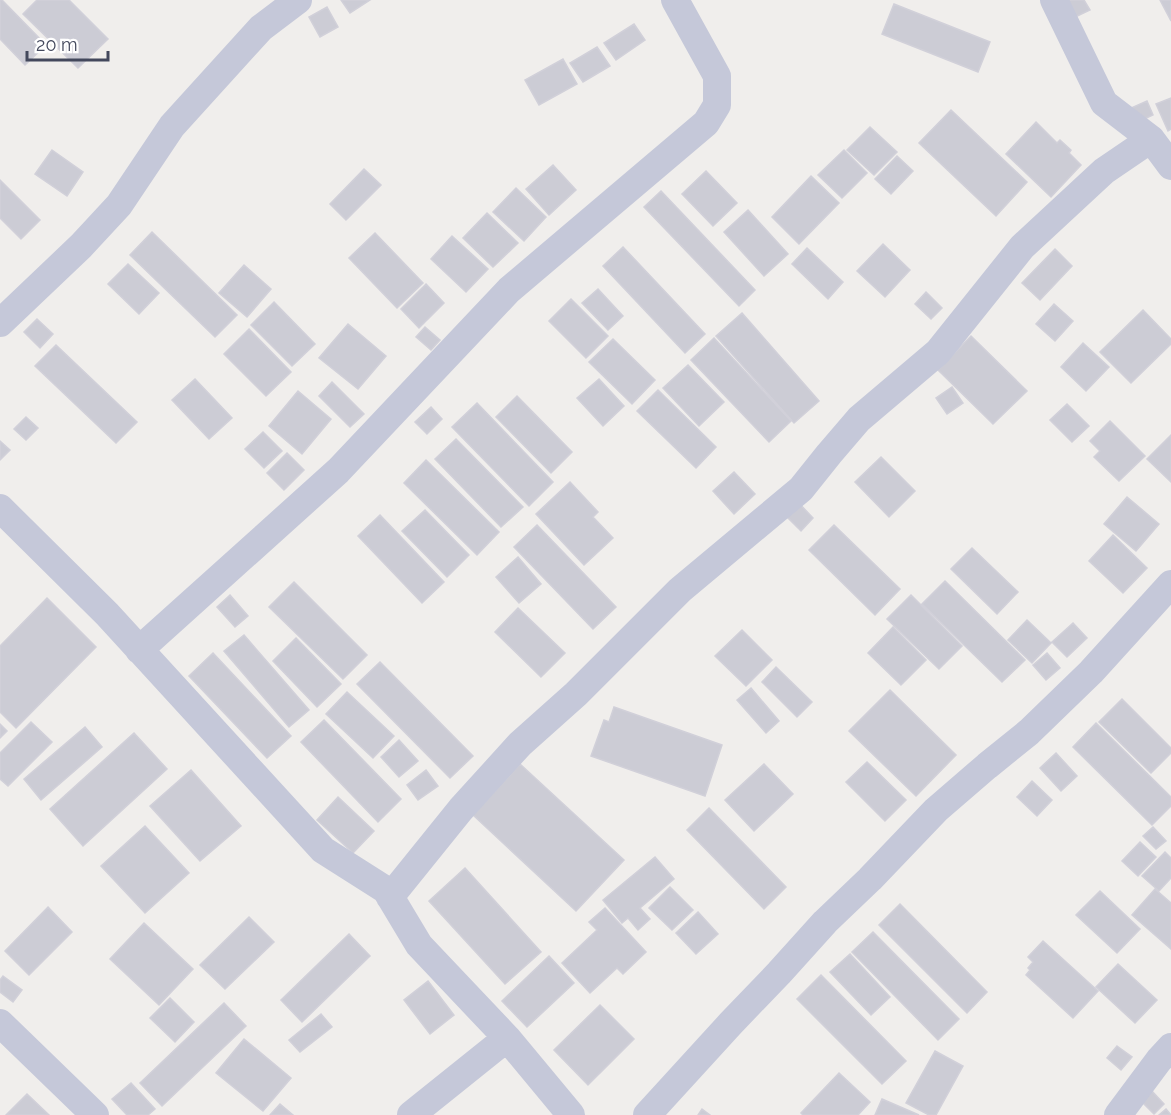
<svg xmlns="http://www.w3.org/2000/svg" width="1171" height="1115" font-family="Raleway,sans-serif">
	<style>
		.building { fill: #ccccd5; stroke: #d1d0d9; stroke-width: 1.5 }
		.lines { fill: none; stroke-linecap: round; stroke-linejoin: round }
		.minor { stroke: #c5c8d9; stroke-width: 28 }
	</style>
	<rect width="100%" height="100%" fill="#f0eeec"/>
	<!-- building -->
	<path class="building" d="M0,0H2L46,45L25,65L0,39Z
		M37,0H69L108,39L78,68L23,14Z
		M341,0H370L350,13Z
		M1061,0H1084L1090,10L1071,19Z
		M1160,0H1171V21Z
		M894,4L990,42L978,72L882,34Z
		M327,7L338,27L320,37L309,17Z
		M634,24L645,40L616,60L604,43Z
		M597,47L610,66L583,82L570,63Z
		M563,59L577,84L539,105L525,80Z
		M1171,98V129L1168,131L1156,104Z
		M1147,101L1153,115L1138,122L1131,108Z
		M951,110L1027,182L996,216L919,143Z
		M1036,122L1057,143L1060,140L1071,150L1069,153L1081,165L1051,197L1006,154Z
		M870,127L897,152L874,175L847,150Z
		M52,150L83,172L67,196L35,174Z
		M844,150L867,173L842,198L818,175Z
		M897,156L913,171L891,194L875,179Z
		M553,165L576,190L549,215L526,189Z
		M364,169L381,185L346,220L330,204Z
		M706,171L737,203L713,226L682,194Z
		M811,176L839,203L799,244L772,217Z
		M0,180L40,220L21,239L0,218Z
		M516,188L546,217L524,241L493,212Z
		M661,191L755,290L739,306L644,207Z
		M748,210L788,254L764,276L724,232Z
		M487,213L518,243L493,267L463,238Z
		M152,232L237,315L215,337L130,255Z
		M375,233L423,283L397,308L349,258Z
		M452,236L488,269L466,292L431,259Z
		M883,244L910,270L885,297L857,271Z
		M623,247L705,334L685,353L603,266Z
		M807,248L843,282L828,299L792,264Z
		M1055,249L1072,266L1040,300L1022,283Z
		M128,264L159,293L139,314L108,284Z
		M244,265L271,289L247,317L219,293Z
		M426,284L444,303L419,328L401,309Z
		M598,289L623,316L608,330L582,303Z
		M926,292L942,308L931,319L915,304Z
		M571,299L608,336L586,358L549,321Z
		M274,302L315,344L292,366L251,325Z
		M1054,304L1073,321L1055,341L1036,324Z
		M1143,310L1171,339V344L1131,383L1100,352Z
		M742,313L819,401L794,423L716,336Z
		M37,319L53,334L40,348L24,332Z
		M348,324L386,356L358,389L319,358Z
		M425,327L440,340L431,350L416,337Z
		M249,329L291,372L266,396L224,354Z
		M971,336L1027,391L993,424L938,370Z
		M714,338L791,421L769,442L691,360Z
		M613,339L655,380L632,404L589,362Z
		M1083,343L1109,367L1086,391L1061,367Z
		M56,345L137,422L116,443L35,366Z
		M688,365L724,402L699,426L663,388Z
		M195,379L232,418L209,439L172,400Z
		M599,379L624,406L603,426L577,398Z
		M332,382L364,414L350,427L319,396Z
		M952,387L963,403L947,414L936,398Z
		M658,390L716,447L696,468L637,411Z
		M298,391L331,419L302,454L269,426Z
		M517,396L572,452L551,473L496,417Z
		M477,403L553,482L529,506L452,427Z
		M1067,404L1089,426L1072,442L1050,420Z
		M431,407L442,419L427,434L415,422Z
		M26,417L38,428L26,440L14,429Z
		M1110,421L1145,456L1119,481L1094,457L1100,451L1090,441Z
		M263,432L282,451L264,468L245,449Z
		M1171,435V482L1147,459Z
		M456,439L523,507L501,527L435,459Z
		M0,441L10,450L0,460Z
		M287,453L304,470L284,490L267,473Z
		M881,457L915,491L889,517L855,482Z
		M426,460L499,532L477,555L404,483Z
		M734,472L755,494L734,514L713,491Z
		M570,482L598,512L593,517L613,538L584,565L536,514Z
		M1127,497L1159,524L1136,551L1104,524Z
		M796,500L813,518L801,531L783,513Z
		M425,510L469,555L447,577L402,531Z
		M380,515L444,582L422,603L358,536Z
		M537,525L616,607L593,629L514,547Z
		M834,525L900,589L875,615L809,550Z
		M1113,535L1147,568L1123,593L1089,561Z
		M972,548L1018,592L997,614L951,569Z
		M518,557L541,584L519,603L496,577Z
		M945,581L1025,660L1002,682L922,604Z
		M294,582L367,655L343,679L269,607Z
		M230,595L248,616L235,627L217,607Z
		M911,595L962,646L939,669L887,619Z
		M47,598L96,647L16,728L0,712V646Z
		M518,608L565,653L541,677L495,632Z
		M1027,620L1051,643L1032,663L1008,640Z
		M1073,623L1087,638L1067,657L1052,642Z
		M893,627L926,660L901,685L868,653Z
		M742,630L772,660L746,686L715,656Z
		M244,635L309,710L289,727L224,651Z
		M296,638L341,684L317,707L273,661Z
		M213,653L291,736L267,758L189,676Z
		M1047,653L1060,668L1046,680L1033,665Z
		M380,662L473,756L450,778L357,684Z
		M776,667L812,702L797,717L762,682Z
		M751,688L779,721L766,733L737,700Z
		M890,690L956,755L916,796L849,731Z
		M347,692L394,736L373,758L326,714Z
		M1122,699L1171,748V753L1151,773L1099,722Z
		M614,707L722,745L705,796L591,756L604,720L609,722Z
		M324,720L401,799L378,822L301,742Z
		M31,722L52,742L8,786L0,779V753Z
		M1096,723L1171,797V806L1152,825L1073,747Z
		M0,724L7,731L0,738Z
		M85,727L102,747L41,800L24,779Z
		M134,733L167,769L83,846L50,809Z
		M399,740L418,761L399,777L381,757Z
		M1056,753L1077,776L1061,791L1040,768Z
		M867,762L906,800L885,821L846,782Z
		M520,764L624,860L576,911L473,815Z
		M764,764L793,794L754,831L725,800Z
		M191,770L241,826L200,861L150,806Z
		M426,770L438,786L418,800L407,785Z
		M1032,781L1052,800L1037,816L1017,797Z
		M338,797L374,831L353,853L317,820Z
		M709,808L786,887L764,909L687,830Z
		M145,826L189,873L145,913L101,866Z
		M1153,827L1166,841L1156,849L1143,836Z
		M1140,842L1156,857L1138,876L1122,861Z
		M1165,852L1171,858V878L1159,891L1142,876Z
		M655,857L674,879L640,908L650,919L638,930L628,918L622,923L603,900Z
		M465,868L541,952L505,984L429,901Z
		M670,887L693,910L672,930L649,908Z
		M1155,889L1171,903V949L1132,915Z
		M1100,891L1140,929L1117,953L1076,915Z
		M900,904L987,992L967,1013L879,925Z
		M48,907L72,932L29,975L5,951Z
		M605,908L646,952L623,974L617,968L590,993L562,963L597,930L589,922Z
		M698,912L718,934L696,954L676,933Z
		M249,917L274,942L225,989L200,965Z
		M144,923L193,969L159,1005L110,959Z
		M873,932L959,1019L938,1040L852,952Z
		M349,934L370,956L302,1022L281,1000Z
		M1043,941L1098,991L1073,1018L1026,975L1030,970L1028,968L1033,962L1028,957Z
		M850,954L890,997L871,1015L830,972Z
		M549,956L574,983L527,1027L502,1001Z
		M1118,964L1157,1000L1135,1023L1096,987Z
		M821,975L906,1061L882,1084L797,999Z
		M3,976L22,990L13,1002L0,992V980Z
		M428,981L454,1015L430,1034L404,1000Z
		M170,998L194,1022L175,1042L150,1018Z
		M224,1003L246,1026L162,1106L140,1083Z
		M600,1005L634,1039L588,1085L554,1050Z
		M321,1014L332,1027L300,1052L289,1040Z
		M244,1039L291,1078L263,1111L216,1073Z
		M1117,1046L1132,1057L1121,1070L1107,1058Z
		M935,1051L963,1066L936,1115H929L906,1103Z
		M839,1073L870,1102L858,1115H803L801,1113Z
		M131,1083L155,1109L148,1115H127L112,1099Z
		M1151,1090L1164,1104L1154,1114L1140,1100Z
		M27,1094L49,1115H6Z
		M882,1099L919,1115H875Z
		M280,1104L293,1115H270Z
		M702,1109L710,1115H698Z
		M1166,1109L1171,1115H1159Z"/>
	<g class="lines">
		<!-- minor -->
		<path class="minor" d="M1054,0L1104,103L1151,139L1171,166
			M0,323L81,246L119,205L172,126L261,28L298,0
			M0,508L107,614L323,850L386,890L419,945L507,1038L571,1115
			M139,650L338,471L509,290L706,123L717,105V76L675,0
			M390,897L461,809L520,744L576,694L680,590L801,489L829,454L859,419L938,352L1022,247L1104,171L1151,139
			M0,1023L95,1115
			M411,1115L507,1038
			M647,1115L731,1023L779,973L825,922L870,879L936,810L987,766L1029,732L1091,672L1171,584
			M1118,1115L1159,1060L1171,1047"/>
	</g>
	<!-- scale -->
	<path d="M27 51v9h81v-9" fill="none" stroke="#43485c" stroke-width="3"/>
	<text x="36" y="51" font-size="18" fill="#43485c" stroke="#ffffff" stroke-width="4.5" paint-order="stroke">20 m</text>
</svg>
